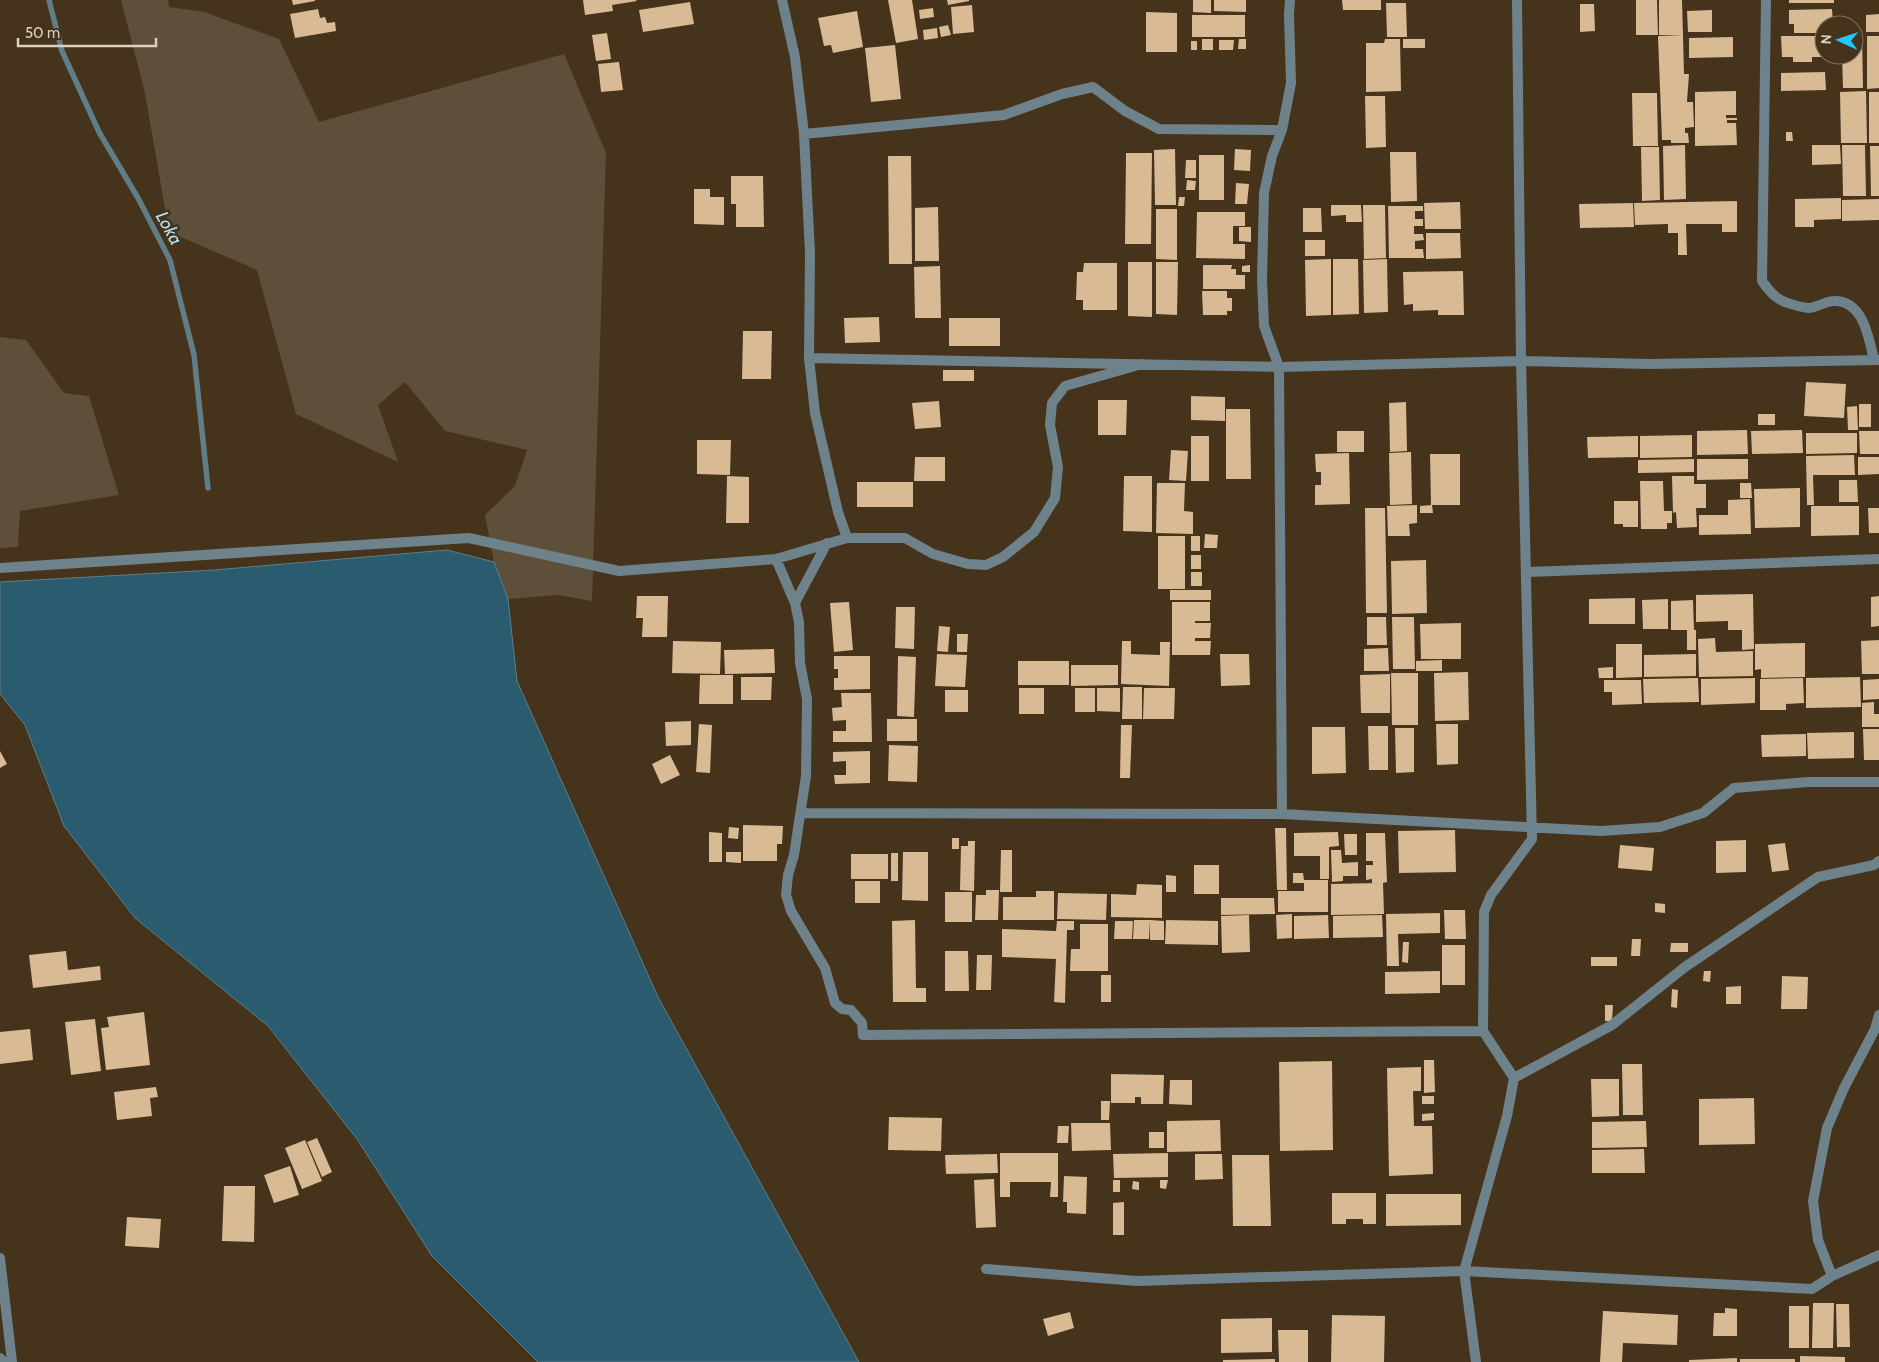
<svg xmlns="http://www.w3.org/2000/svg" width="1879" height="1362" font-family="Cabin,sans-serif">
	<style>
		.green { fill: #5e4f3b }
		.water { fill: #2a5b6e; stroke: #5f7e87 }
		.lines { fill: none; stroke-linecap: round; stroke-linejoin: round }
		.stream { stroke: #5f7e87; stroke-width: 5.5 }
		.building { fill: #d8ba95 }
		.street { stroke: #6e828b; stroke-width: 10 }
		.labels { text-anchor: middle; stroke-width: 5; stroke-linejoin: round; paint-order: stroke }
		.water-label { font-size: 18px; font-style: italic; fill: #b4e2f6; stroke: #45331b }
	</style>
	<rect width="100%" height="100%" fill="#45331b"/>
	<!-- green -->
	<path class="green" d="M121,0H168L169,7L204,12L279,39L319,122L564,54L606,153L592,601L557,595L508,599L494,562L485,515L515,486L527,450L445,431L405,382L378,405L398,462L296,414L257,270L169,232L145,93Z
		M0,337L26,340L64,393L89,396L119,495L20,511L18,547L0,548Z"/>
	<!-- water -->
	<path class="water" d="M447,550L494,562L508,599L517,681L658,997L859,1362H538L432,1256L357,1139L268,1026L135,918L64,826L25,725L0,694V582L214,570Z"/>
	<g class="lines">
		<!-- stream -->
		<path class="stream" d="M49,0L62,51L99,132L138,198L170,260L194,355L208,488"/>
	</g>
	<!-- building -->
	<path class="building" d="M292,0H315V1L293,5Z
		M583,0H636L637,1L612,5L613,11L585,15Z
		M888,0H912L918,39L896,43Z
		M947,0H969V1L948,5Z
		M1193,0H1211V13L1193,12Z
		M1214,0H1246V12L1214,11Z
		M1342,0H1381V10H1343Z
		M1636,0H1657L1658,35H1636Z
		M1659,0H1682L1683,35H1659Z
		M1789,0H1834V3H1789Z
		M690,2L694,24L643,32L639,10Z
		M1386,3H1406L1407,37H1387Z
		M1580,4H1594L1595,31L1580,32Z
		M972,5L974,32L953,34L951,7Z
		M933,8L934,17L920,19L919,10Z
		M318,9L320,18L325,17L327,23L335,22L336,31L295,38L290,14Z
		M1832,9L1833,25H1824V33H1794V24H1789V10Z
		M1712,10V32H1688L1687,11Z
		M857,11L863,47L833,53L831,45L824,46L818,18Z
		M1146,12L1177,13V52H1146Z
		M1879,14V32H1866V15Z
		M1192,15H1245V37H1192Z
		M948,25L951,35L941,37L939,27Z
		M937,28L938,38L924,40L923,30Z
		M607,33L611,59L596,61L592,35Z
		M1854,34H1862L1863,88H1843L1842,55H1854Z
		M1683,35L1684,74H1689L1687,102H1693L1694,127L1685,128V133H1688L1689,143H1671V140H1662L1658,36Z
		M1781,36H1824V57H1812V62H1793V57H1782Z
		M1867,36H1879V88L1867,89Z
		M1733,37V57L1689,58V38Z
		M1202,39H1213V50H1202Z
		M1239,39H1246V49H1238Z
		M1385,39H1400L1401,91L1366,92V43H1384Z
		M1403,39H1425V48H1403Z
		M1219,40H1234L1233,50H1219Z
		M1191,41H1197V50H1191Z
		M895,45L901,99L871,102L865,48Z
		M619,62L623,90L601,92L598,64Z
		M1825,72L1826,90L1781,91V73Z
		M1736,91V115H1726V118H1737V120H1727V123H1736L1737,145L1695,146V92Z
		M1866,91L1867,143H1841L1840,92Z
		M1869,92H1879V143H1869Z
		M1632,93H1657L1658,146H1633Z
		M1365,96H1385L1386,147L1366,148Z
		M1786,132H1792L1793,141H1786Z
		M1685,145L1686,199L1664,200L1663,146Z
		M1812,145H1840L1841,164L1812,165Z
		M1842,145H1865L1866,196H1843Z
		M1870,146H1879V196H1871Z
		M1641,147H1659L1660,200L1642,201Z
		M1175,149L1176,205H1155L1154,150Z
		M1235,149L1251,150L1250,171L1234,170Z
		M1390,152H1416L1417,201L1391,202Z
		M1126,153H1152L1151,244H1125Z
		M1199,155H1224V200H1199Z
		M888,156H911L912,264H889Z
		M1186,160H1196V178H1185Z
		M731,176H763L764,227H736V204H731Z
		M1187,180L1196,181L1195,190H1186Z
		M1236,183L1249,184L1247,204H1235Z
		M694,189H710V197H724V225L694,224Z
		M1179,197H1185L1184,206H1178Z
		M1841,198V219L1814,220V227H1795V199Z
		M1879,199V220L1842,221V200Z
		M1737,201V232H1722V224H1686L1687,255H1678V233H1668V224L1635,225L1634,203Z
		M1460,202L1461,229H1425L1424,203Z
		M1633,203L1634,227L1580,228L1579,204Z
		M1331,205H1361L1362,222H1346V215L1331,216Z
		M1363,205H1385L1386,258L1364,259Z
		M1388,206H1423V211H1415V219H1423V226H1414V234H1423L1424,240L1415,241V249H1423L1424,258H1389Z
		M938,207L939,261H915V208Z
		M1303,208H1321L1322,232H1303Z
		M1156,209H1177V260L1156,259Z
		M1197,212H1245V226H1233V244H1245V259L1196,258Z
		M1239,227H1251V242L1239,241Z
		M1426,233H1460L1461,258L1426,259Z
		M1305,240H1325V256H1305Z
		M1331,259V315L1306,316L1305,260Z
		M1333,259H1358L1359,314L1333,315Z
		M1387,259L1388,312L1364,313L1363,260Z
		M1128,262H1152V317L1128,316Z
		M1156,262H1178L1177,315L1156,314Z
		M1084,263H1117V310H1083V300H1076L1077,272H1083Z
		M1203,265H1232L1231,269H1236V275H1245V289H1203Z
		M1250,265V272H1242V266Z
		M940,266L941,318H915L914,267Z
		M1463,271L1464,315H1438V310L1413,311V304L1404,305L1403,272Z
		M1202,291H1227V298H1232V311H1227V315H1203Z
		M879,317L880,342L845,343L844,318Z
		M949,318H1000V346H949Z
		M743,331H772L771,379H742Z
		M943,370H974V381H943Z
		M1806,382L1846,384L1844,418L1804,416Z
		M1191,396L1225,397V421L1191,420Z
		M1098,400H1127L1126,435H1098Z
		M939,401L941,427L915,429L912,403Z
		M1406,402L1407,451L1390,452L1389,403Z
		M1859,404H1871V427H1859Z
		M1857,406L1858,430H1848L1847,407Z
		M1226,409H1250L1251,479H1226Z
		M1758,414H1775V425H1758Z
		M1747,430L1748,454L1697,455V431Z
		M1802,430L1803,453L1752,454L1751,431Z
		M1337,431H1364V452H1337Z
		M1859,431H1879V454H1860Z
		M1806,433H1857V453L1806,454Z
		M1692,435V457L1640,458V436Z
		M1191,436H1209V481H1191Z
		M1638,436V457L1588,458L1587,437Z
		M697,440H731L730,475L697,474Z
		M1171,450L1188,451L1186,481L1169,480Z
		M1411,452L1412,504L1390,505L1389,453Z
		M1349,453L1350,504L1315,505V485H1321V472H1316L1315,454Z
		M1430,454H1460V505H1431Z
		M1854,455L1855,475H1813L1814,505H1807L1806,456Z
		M915,457H945V481H914Z
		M1858,457H1879V474L1858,475Z
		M1694,459V472L1638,473V460Z
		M1697,459H1748V479L1697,480Z
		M727,476L749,477V523H726Z
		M1124,476H1152V532L1123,531Z
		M1672,476H1694V484H1706V508H1696L1697,527L1677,528L1676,512L1673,513Z
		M1839,480H1857L1858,502H1839Z
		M1640,481H1663L1664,511H1672V523H1667V529H1641Z
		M857,482H913V507H857Z
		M1157,483H1185L1184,511L1193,512V534L1156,533Z
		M1740,483H1751L1752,498H1740Z
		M1800,488V527L1755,528L1754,489Z
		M1750,499L1751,534L1699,535V515H1728V500Z
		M1614,501H1638V527H1623V524H1614Z
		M1417,505V523L1409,524L1410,536H1388L1387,506Z
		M1432,505L1433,513H1420V506Z
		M1811,506H1859V535L1811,536Z
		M1365,508H1385L1387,613H1366Z
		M1868,508H1879V533H1869Z
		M1205,534L1218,535L1217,548H1204Z
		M1158,536H1185V589H1158Z
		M1191,536H1200V551H1191Z
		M1191,555H1201V569H1191Z
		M1426,560L1427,613L1392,614L1391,561Z
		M1191,572H1202V586H1191Z
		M1170,590H1211V600H1170Z
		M1753,594L1754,649L1742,650V630H1728V621L1696,622V595Z
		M637,596H668L667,637H642L643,618H636Z
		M1879,596V626L1871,627V597Z
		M1635,598V624H1589V599Z
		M1668,599V629H1643L1642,600Z
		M1693,600L1694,630H1696V650H1687V630H1671V601Z
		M849,602L853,650L834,652L830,603Z
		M1172,602H1210V621H1195V623H1211L1210,638H1195V641H1211L1210,655H1172Z
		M896,607H915L914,649L895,648Z
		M1367,617H1386L1387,645H1367Z
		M1392,617H1414L1415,669H1393Z
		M1461,623V659H1421L1420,624Z
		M939,626L950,627L948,652L937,651Z
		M957,634H968L967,652H957Z
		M1715,638L1716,652L1753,651V676L1699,677L1698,639Z
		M1879,640V674H1862L1861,641Z
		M673,641L721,642L720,674L672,673Z
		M1122,641H1131V654L1160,655V642H1170L1169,686L1121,684Z
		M1805,643V677L1761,678V669L1755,670V644Z
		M1616,644H1642V677L1616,678Z
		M1388,648L1389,671H1364V649Z
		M774,649L775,673L725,674L724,650Z
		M937,654L967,655L965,687L935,686Z
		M1220,654H1249L1250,685L1221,686Z
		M1696,654V676L1644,677V655Z
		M834,656H870V689L834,690V678H838V669H834Z
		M898,656L916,657L914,717L897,716Z
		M1442,660V671H1416V661Z
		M1018,661H1069V685H1018Z
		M1071,665H1118V685L1071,686Z
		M1613,667V678H1599L1598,668Z
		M1468,672L1469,720L1435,721L1434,673Z
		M1391,673H1418V725H1392Z
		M1390,674V713H1361L1360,675Z
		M700,675H733V704H699Z
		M741,677H772L771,700H741Z
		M1860,677L1861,707L1806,708V678Z
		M1698,678L1699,702L1644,703L1643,679Z
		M1755,678V703L1701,705V679Z
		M1803,678L1804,703L1786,704V710H1760V679Z
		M1879,679V699L1863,700V680Z
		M1604,680H1641L1642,704L1612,705V692H1604Z
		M1123,687H1142V719H1122Z
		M1019,688H1044V714H1019Z
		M1075,688H1095V712H1075Z
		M1097,688H1120V712L1097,711Z
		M1144,688H1175L1174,719H1143Z
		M945,690H968V712H945Z
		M841,693H871L872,742H833V731H846V720L833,721L832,708L842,707Z
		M1874,702V714H1879V727H1862V703Z
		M887,719H917V741H887Z
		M691,721V745L666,746L665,722Z
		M699,724L712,725L710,773L696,772Z
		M1436,724H1458V764L1437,765Z
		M1121,725H1132L1130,778H1120Z
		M1368,726H1388V770H1369Z
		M1312,727H1345L1346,773L1312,774Z
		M1395,728H1414V772L1396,773Z
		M1863,729H1879V760H1864Z
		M1854,732V758L1808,759L1807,733Z
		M1806,734V756L1762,757L1761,735Z
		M889,745L918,746L917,782L888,781Z
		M0,751L7,764L0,768Z
		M870,751V783L835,784L834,775H846V761L833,762V752Z
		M670,755L680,775L661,784L652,764Z
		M743,825L783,826L782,844H777V861H743Z
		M729,827L739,828L738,839L728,838Z
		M1275,828H1286L1287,890H1277Z
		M1455,830L1456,872L1399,873L1398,831Z
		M709,832L722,833V862H709Z
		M1338,832L1339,846L1329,847V879H1320V856H1294V833Z
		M1366,833H1385L1387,882L1383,883L1384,914L1331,915V884L1379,883H1372V879L1366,880V865H1373V861H1366Z
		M1344,834H1357V855H1345Z
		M952,838H959V849H952Z
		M1746,840V872L1716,873V841Z
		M968,841H975L974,891L960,890L961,846H968Z
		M1785,843L1789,870L1772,872L1768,845Z
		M1620,845L1654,848L1652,871L1618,868Z
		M1001,850H1012V892H1000Z
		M1331,850H1341L1342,863L1358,862V876H1343V881L1332,882Z
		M726,852H741V863L726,862Z
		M903,852H928V901L902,900Z
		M891,853H898V881H891Z
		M851,854H888V879H851Z
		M1194,865H1219V894H1194Z
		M1293,873H1303L1304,880H1328V912H1278V891H1304V883H1293Z
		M1166,875L1176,876V892H1166Z
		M855,881H880V903H855Z
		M1137,884L1162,885V918L1111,917V894L1136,895Z
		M986,890H999L998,920H975L976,895H986Z
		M1036,891H1054V920H1003V897H1036Z
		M945,892H972V922H945Z
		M1058,893L1107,894L1106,920L1057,919Z
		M1221,898H1274L1275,914L1221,915Z
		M1655,903L1665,904V913L1655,912Z
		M1444,910H1465L1466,939H1445Z
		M1440,913V933L1398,934L1399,966H1387L1386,914Z
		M1292,914V938L1277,939L1276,915Z
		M1249,915L1250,952L1222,953L1221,916Z
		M1328,915L1329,938L1294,939V916Z
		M1382,915L1383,937L1333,938V916Z
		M915,920L916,988H926V1002H893L892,921Z
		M1134,920H1150L1149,939H1133Z
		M1150,920L1164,921V940H1150Z
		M1166,920L1218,921V945L1165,944Z
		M1057,921H1074V930H1067L1065,1003L1054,1002L1056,959L1002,957V929L1056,931Z
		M1115,921H1133L1132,939H1114Z
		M1080,924H1108V971H1070L1071,949H1080Z
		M1632,939H1641L1640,956H1631Z
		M1403,942H1409L1408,963L1402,962Z
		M1671,943H1688V952H1670Z
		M1442,945H1465V985H1442Z
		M66,951L68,970L100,966L101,980L33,988L29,955Z
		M945,951H968L969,991H945Z
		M977,955H992L991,990H976Z
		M1591,957H1617V966H1591Z
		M1440,971V993L1385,994V972Z
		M1704,971H1711L1710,982L1703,981Z
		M1101,975H1111V1002H1101Z
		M1782,976L1808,977L1807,1009H1781Z
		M1741,986V1004H1726V987Z
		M1672,989L1678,990L1677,1008L1671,1007Z
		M1605,1005H1613L1612,1021H1605Z
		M144,1012L150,1065L106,1070L101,1028L109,1027L107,1017Z
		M95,1019L101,1071L71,1075L65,1022Z
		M30,1029L33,1060L0,1064V1032Z
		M1424,1060H1434L1435,1092L1424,1093Z
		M1332,1061L1333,1150L1280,1151L1279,1062Z
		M1622,1064H1642L1643,1115H1623Z
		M1421,1067V1091H1413L1414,1126H1432L1433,1174L1389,1176L1387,1068Z
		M1111,1074L1164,1075L1163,1104H1141V1097H1135V1103H1111Z
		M1591,1079H1619V1116L1592,1117Z
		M1170,1080H1192V1105L1169,1104Z
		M156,1087L158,1097L150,1098L152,1116L117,1120L114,1092Z
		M1422,1096H1434V1104H1422Z
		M1754,1098L1755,1144L1699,1145V1099Z
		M1101,1101H1110L1109,1120H1101Z
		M1434,1113V1120L1422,1121V1114Z
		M889,1117L942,1118L941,1151L888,1150Z
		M1220,1120L1221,1151L1167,1152V1121Z
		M1646,1121L1647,1147L1592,1148V1122Z
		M1071,1123H1110L1111,1150L1072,1151Z
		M1058,1126H1069L1068,1143H1057Z
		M1149,1132H1164V1148H1149Z
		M317,1138L332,1172L322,1177L307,1142Z
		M305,1140L322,1181L302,1189L285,1148Z
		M1644,1149L1645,1173H1592V1150Z
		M1000,1153H1058V1197H1050L1051,1182H1010V1197H1000Z
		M1168,1153V1177L1114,1178L1113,1154Z
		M997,1154L998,1173L946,1174L945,1155Z
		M1195,1154H1222L1223,1179L1195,1180Z
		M1232,1155H1269L1271,1226H1233Z
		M290,1166L299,1195L274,1203L264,1175Z
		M1064,1176L1087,1177L1086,1214L1067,1213V1202H1063Z
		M994,1179L996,1227L976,1228L974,1180Z
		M1113,1180H1120V1192H1113Z
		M1160,1180H1168L1166,1189L1160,1188Z
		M1133,1181L1139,1182V1190L1132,1189Z
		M224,1186H255L254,1242L222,1241Z
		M1332,1193H1376V1224H1363V1219H1346V1224H1332Z
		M1386,1194H1461V1225L1386,1226Z
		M1124,1202V1235H1113V1203Z
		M127,1217L161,1219L159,1248L125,1246Z
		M1813,1303H1834L1833,1348H1812Z
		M1836,1304H1849L1850,1347H1837Z
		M1789,1306H1809V1348H1789Z
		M1725,1308L1737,1309V1336H1713L1714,1313H1725Z
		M1603,1311L1678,1315L1677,1345L1623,1343L1622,1362H1600Z
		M1070,1312L1074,1328L1048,1336L1043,1319Z
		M1332,1315L1385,1316L1384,1362H1331Z
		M1272,1318V1352L1221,1353V1319Z
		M1278,1330H1308V1362H1279Z
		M1800,1356L1845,1357V1362H1800Z
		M1737,1358V1362H1689V1360Z
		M1275,1359V1362H1223V1360Z
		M1740,1359H1795V1362H1740Z"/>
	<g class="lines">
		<!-- street -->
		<path class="street" d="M782,0L795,57L804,134L810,253L809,358L815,413L838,512L847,538
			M1766,0L1762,281C1766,286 1770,292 1775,296C1781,302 1799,307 1808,308C1817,308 1825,301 1834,301C1863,300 1869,338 1874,360
			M804,134L1004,115L1062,94L1093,87L1125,111L1159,129L1282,130
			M809,358L1279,367L1521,361L1649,364L1879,360
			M776,559L795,603L799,622L800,663L807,699L806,776L794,855L788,875L786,895L791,911L825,968L835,1003L842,1009L851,1010L862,1023L863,1035L1483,1031
			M0,568L469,538L619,571L776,559L847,538H905L933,554L968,564L986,565L1003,557L1034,532L1055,498L1058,467L1050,425L1052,403L1065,386L1142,364
			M1527,572L1879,559
			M795,603L827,543
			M801,813L1282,814L1601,831L1660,827L1703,813L1734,788L1808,782H1879
			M1282,814L1279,367L1264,326L1262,280L1264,193L1272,156L1282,130L1291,83L1289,14L1290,0
			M1514,1078L1612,1025L1685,967L1818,877L1874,865L1879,861
			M0,1258L12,1362
			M986,1269L1137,1281L1464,1271L1812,1289L1832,1276L1879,1255
			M1832,1276L1818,1240L1813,1201L1827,1128L1844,1088L1875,1029L1879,1015
			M0,1358L4,1362
			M1476,1362L1464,1271L1507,1116L1514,1078L1483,1031L1484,912L1491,895L1532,839L1521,361L1517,0"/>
	</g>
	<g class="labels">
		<!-- water labels -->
		<g class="water-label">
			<text transform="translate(169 228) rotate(61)" y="6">Loka</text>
		</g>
	</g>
	<!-- north arrow -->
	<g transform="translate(1839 40) rotate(273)"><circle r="24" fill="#45331b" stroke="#81715d"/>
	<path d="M0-4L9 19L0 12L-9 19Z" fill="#20c9fd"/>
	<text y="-8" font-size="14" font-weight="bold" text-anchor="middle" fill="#dbcfc1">N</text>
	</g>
	<!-- scale -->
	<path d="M18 38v8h138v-8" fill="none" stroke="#dbcfc1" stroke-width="2.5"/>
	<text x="25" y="38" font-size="15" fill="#dbcfc1" stroke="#45331b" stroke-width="4" paint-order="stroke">50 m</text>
</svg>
